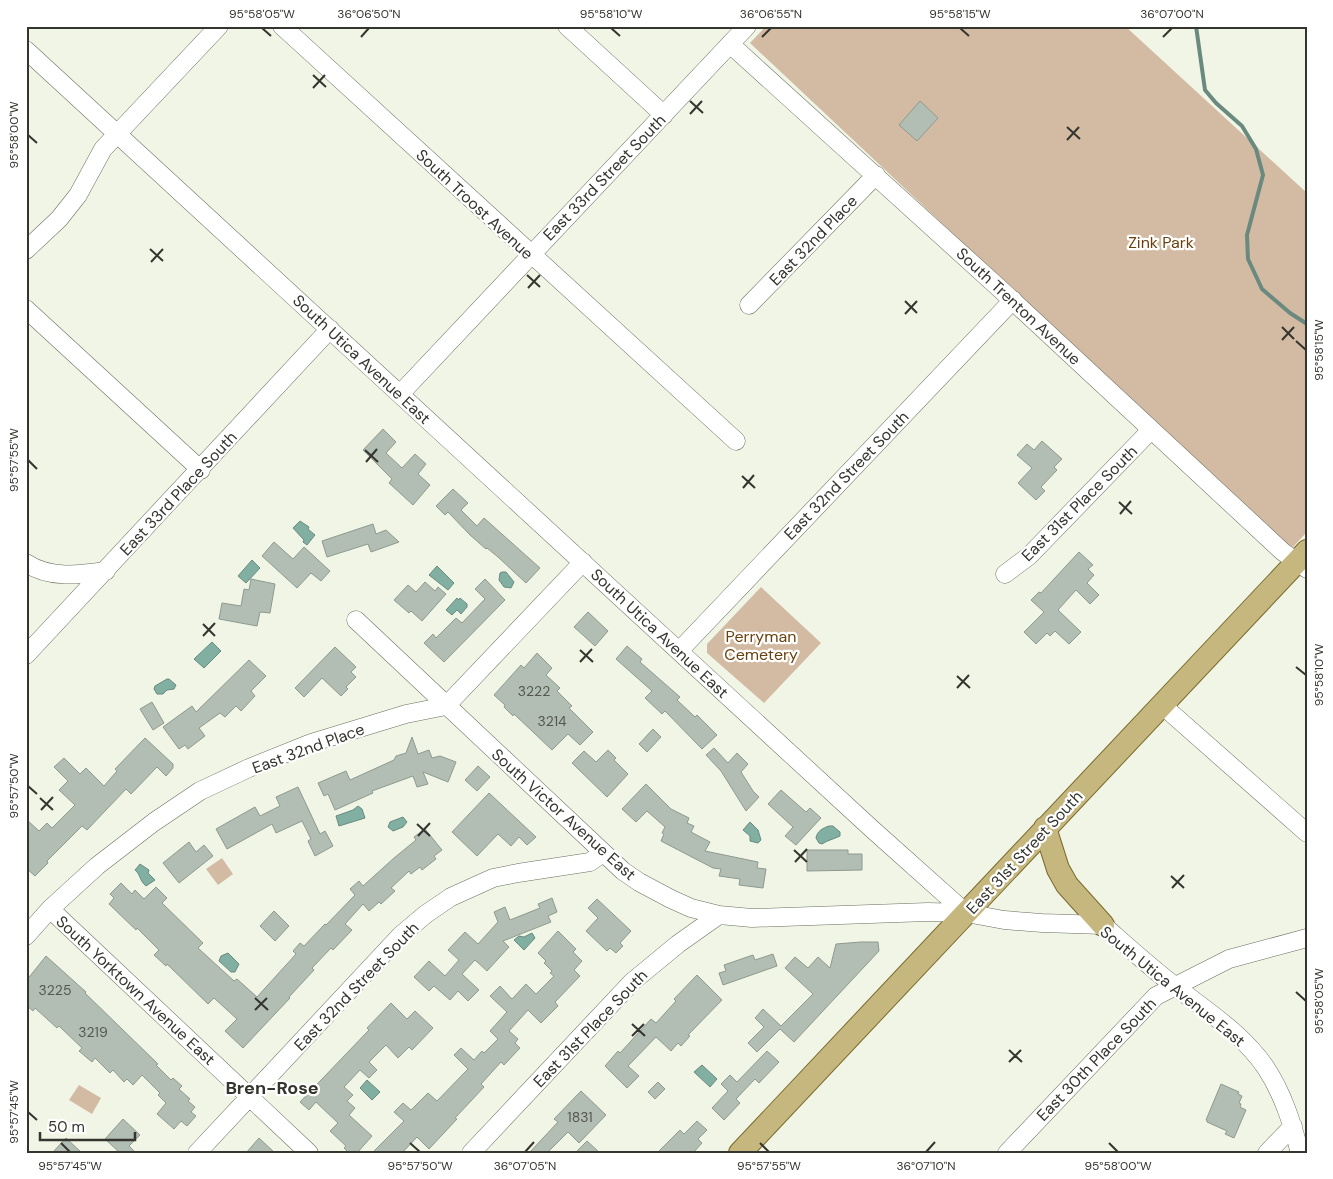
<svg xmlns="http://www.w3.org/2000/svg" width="1333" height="1179" font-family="'DM Sans',sans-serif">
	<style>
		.green { fill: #d3bba3 }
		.water { fill: #81afa2; stroke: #6a8a80 }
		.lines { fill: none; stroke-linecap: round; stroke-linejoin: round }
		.stream { stroke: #6a8a80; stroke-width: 4 }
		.building { fill: #b2beb3; stroke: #8e9a8f }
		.minor-casing { stroke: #6a6e60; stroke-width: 19 }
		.major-casing { stroke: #7a6a2c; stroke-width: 24 }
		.minor { stroke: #fff; stroke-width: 18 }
		.major { stroke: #c6b77f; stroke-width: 22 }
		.ticks { fill: none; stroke: #34352f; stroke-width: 2 }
		.labels { text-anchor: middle; stroke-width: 4.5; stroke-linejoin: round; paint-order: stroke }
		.number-label { font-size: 14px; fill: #545750 }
		.street-label { font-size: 16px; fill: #34352f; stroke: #fff }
		.park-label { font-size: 16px; fill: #69410f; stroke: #fff }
		.neighbourhood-label { font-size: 18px; font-weight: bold; fill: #34352f; stroke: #fff }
		.neatline { fill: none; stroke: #34352f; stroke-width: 2 }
		.ticks-label { font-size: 12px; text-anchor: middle; fill: #34352f }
	</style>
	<rect width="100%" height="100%" fill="#f0f5e5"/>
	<!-- green -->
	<path class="green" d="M766,26H1125L1307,193V532L1293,547L1278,539L750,43Z
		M761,587L821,643L764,703L707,653V644Z
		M222,858L233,874L218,885L206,869Z
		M79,1085L101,1098L92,1114L69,1100Z"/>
	<!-- water -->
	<path class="water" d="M300,521L309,527L308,529L315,535L307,545L303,542L304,540L293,528Z
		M252,560L260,568L246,583L238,576Z
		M437,566L454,583L448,590L429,575Z
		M502,572H506L514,582L511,588L504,587L499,580L500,573Z
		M457,598L459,600L460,598L467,604V607L461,614L457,610L452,615L446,610Z
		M212,642L221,651L204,668L194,659Z
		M167,679H169L176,685L174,689L167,690L163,694H157L154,689L155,686Z
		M358,806L362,809L365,818L339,826L336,816L353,810Z
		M403,817L407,822L403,827L393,831L388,827L390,822Z
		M750,822L758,830L761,840L758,843L750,841V836L743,830Z
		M829,826H833L840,832V836C834,839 828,840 822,844L819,843L816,838C817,831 823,828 829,826Z
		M140,864L149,870L148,873L155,880L146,886C139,880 141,875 135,870Z
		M532,933L535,938L524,950L514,940L519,936L524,937Z
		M228,953L239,964L235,972H231L219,961L221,956Z
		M702,1065L717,1079L710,1087L694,1072Z
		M367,1080L380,1092L372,1100L360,1088Z"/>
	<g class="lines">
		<!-- stream -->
		<path class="stream" d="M1196,26L1205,90L1216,103L1242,126L1256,149L1263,175L1247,235L1248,259L1262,289L1290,313L1307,324"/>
	</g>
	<!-- building -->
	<path class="building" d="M920,101L938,118L917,141L899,125Z
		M383,429L396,442L386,453L402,468L415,454L426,464L418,474L430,485L413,505L389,483L392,479L363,450Z
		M1042,441L1062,459L1054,467L1057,470L1041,487L1045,491L1036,500L1018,483L1032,468L1017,455L1027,444L1034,450Z
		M453,489L468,503L461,510L477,526L484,518L540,568L526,583L498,557L487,548L486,549L470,535L448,512L445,515L436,506Z
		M373,524L376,534L386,530L399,542L371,552L368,544L327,557L322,541Z
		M274,542L293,559L304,547L330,571L321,581L311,573L297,588L262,556Z
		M1079,552L1093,565L1088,569L1094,575L1087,583L1099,595L1090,604L1076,590L1058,610L1081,632L1069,644L1055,631L1050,636L1047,633L1036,644L1024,632L1044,612L1031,600L1039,592L1041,593Z
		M251,579L275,584L270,613L260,612L257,626L219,619L222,603L241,606L244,589L249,590Z
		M485,579L505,600L444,662L424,643L433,634L436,638L456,618L462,623L485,599L475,589Z
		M425,582L435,591L438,587L446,594L422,621L411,611L409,613L394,600L408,585L416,592Z
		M588,612L608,631L595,646L574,627Z
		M627,646L642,659L640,662L680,697L677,700L695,717L697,715L717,735L702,749L665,711L662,714L645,698L652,691L616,659Z
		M335,647L356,667L351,672L356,677L346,687L348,689L341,696L322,678L304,697L295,688Z
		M537,653L552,668L546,675L560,688L557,691L572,706L569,708L593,732L580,745L568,734L552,750L514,714L513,716L504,707L505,705L494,695L521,665L524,668Z
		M249,660L266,676L251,691L255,696L241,711L236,706L225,717L220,713L199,728L205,736L188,749L185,745L179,749L163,727L192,706L196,712Z
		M152,702L164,723L153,730L140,709Z
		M653,729L661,737L647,752L639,744Z
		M412,737L418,754L429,750L432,758L440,756L456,762L448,782L423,772L428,784L417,787L413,776L372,791L373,793L335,810L328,794L324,796L318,783L346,771L350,780L394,760L396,756L406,753Z
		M145,738L173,764V768L166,776L157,767L131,794L126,789L87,830L82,826L47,861L48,863L35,876L26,868V819L39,831L47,823L52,828L75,805L59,790L68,781L54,767L64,758L80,774L86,768L104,786L117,771L115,769Z
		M714,748L728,763L737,753L748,764L741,772L753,791L759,797L746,811L721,771L706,755Z
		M608,750L616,758L614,760L628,774L607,797L572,763L584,751L596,762Z
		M478,766L490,777L477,791L465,780Z
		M646,784L671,809L689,818L687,823L694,826L691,832L710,842L705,851L758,862L757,868L766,869L763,888L739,885L740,879L719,876L721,869L713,868L661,841L664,834L662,833L665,827L647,811L636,822L622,809Z
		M298,787L320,834L325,831L333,846L315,856L308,841L311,839L302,821L276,833L272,824L227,849L216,829L255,807L260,816L280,806L276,797Z
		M781,790L806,812L810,808L821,818L796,845L785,836L793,827L768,804Z
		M489,793L536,837L527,845L519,837L511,846L498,834L477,856L452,832Z
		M425,829L442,850L434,856L436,859L422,870L420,867L411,874L409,871L391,888L395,891L381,904L379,902L369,911L363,904L345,924L352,930L333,950L331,948L312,968L314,970L289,997L290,998L243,1048L225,1031L237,1019L214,998L208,1004L167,964L166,966L154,955L159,950L137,928L136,930L109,904L114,898L110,894L121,883L132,894L135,890L144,899L156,887L167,898L162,903L203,943L198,948L234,981L237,979L257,997L296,954L293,951L300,943L304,946L325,924L326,925L355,895L350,889L359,881L363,886L394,858L416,840L414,837Z
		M189,842L196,852L204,845L213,856L179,883L163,863Z
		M807,850H848V854H862V870L807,871Z
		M552,898L557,912L548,916L551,922L503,941L509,947L487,971L475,960L462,974L479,990L468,1001L458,991L450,1000L434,986L429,991L414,977L429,961L445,976L459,960L448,950L465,932L478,944L498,922L494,912L505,907L510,920L540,908L538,904Z
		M597,899L631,931L620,943L623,946L616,953L610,948L607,951L586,931L598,918L588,908Z
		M274,911L289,926L275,941L260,926Z
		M558,931L576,949L573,952L582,961L574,970L580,976L555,1002L558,1006L541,1023L528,1010L509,1031L518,1039L515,1043L520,1048L504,1065L501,1062L481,1084L484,1087L455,1118L457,1119L429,1149L417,1137L402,1153H372L404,1121L394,1112L403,1103L411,1110L428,1093L437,1101L468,1069L454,1055L461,1048L474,1060L482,1051L484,1053L498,1039L490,1031L507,1012L490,996L500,986L512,999L526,984L536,994L554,976L550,973L552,971L544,963L546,961L538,953Z
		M861,942H878L879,951L794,1042L780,1029L757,1052L748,1043L764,1027L755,1018L763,1009L781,1026L813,994L785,968L795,957L808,968L818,957L830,968L836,944Z
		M773,954L777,966L723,985L719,973L726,971L724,965L753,955L755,960Z
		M46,956L86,992L85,993L158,1064L156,1065L171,1080L173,1078L182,1086L179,1089L190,1099L188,1101L195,1107L191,1112L196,1116L187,1126L181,1121L174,1129L157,1114L166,1103L158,1095L160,1093L142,1075L133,1085L127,1079L124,1082L113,1070L110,1073L95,1058L92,1062L79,1051L82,1048L59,1026L57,1028L35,1008L33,1011L26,1005V981Z
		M697,975L722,1000L688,1035L690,1036L681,1046L678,1043L671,1051L656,1037L628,1066L639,1076L627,1088L605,1066L618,1051L620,1053L651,1019L656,1023L676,1001L674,999Z
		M391,1003L407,1019L415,1011L433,1028L412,1050L409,1047L398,1058L386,1045L369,1062L377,1070L369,1078L360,1070L344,1087L353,1095L347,1101L355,1108L349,1115L372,1136L357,1153H349L344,1148L346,1146L330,1131L338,1123L316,1102L309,1110L300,1102L369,1030L367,1028Z
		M767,1051L779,1062L759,1083L755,1079L736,1099L740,1103L724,1120L712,1108L728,1091L721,1084L730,1075L737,1082Z
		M658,1082L665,1089L655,1099L648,1092Z
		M1221,1084L1239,1092L1238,1094L1242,1096L1239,1103L1241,1104L1240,1107L1246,1110L1234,1138L1225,1134L1227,1131L1207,1122V1120H1206Z
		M581,1091L606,1115L579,1143L568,1132L547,1153H529L558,1122L554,1119Z
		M123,1119L140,1135L129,1146L136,1153H120L105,1139Z
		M697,1121L707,1130L698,1139L702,1143L693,1153H657L680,1130L684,1134Z
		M66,1138L82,1153H52Z
		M259,1138L275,1153H246Z
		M587,1141L600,1153H575Z"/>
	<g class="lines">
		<defs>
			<path id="minor" d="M282,26L736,441
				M567,26L664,115
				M730,44L999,288L1283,552L1307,569
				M26,50L872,829L966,913
				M26,250L59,219L78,195L103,149L219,26
				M749,305L876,175
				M26,309L201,470
				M400,394L747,26
				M26,563C50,579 79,575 106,571
				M1005,574L1029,556L1151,430
				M356,620L623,871L639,882L671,899L691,908L719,915L752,918L928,912L966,913L1004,920L1042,923L1103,925C1127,946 1150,967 1176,987C1208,1012 1243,1034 1266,1068C1283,1094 1292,1123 1300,1153
				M679,651L1013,300
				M26,655L330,329
				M1162,705L1307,833
				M50,909L309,1153
				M26,936L50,909L97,866L154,822L200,791L249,768L311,743L406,714L446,706L583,562
				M197,1153L401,935L426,914L451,897L493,878L518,873L590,862L603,853
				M471,1153L632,982L678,944L719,915
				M1007,1153L1156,996L1229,959L1307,938
				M1267,1153L1293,1126"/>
			<path id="major" d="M1045,828L1058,869L1067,885L1103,925
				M740,1153L1307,551"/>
		</defs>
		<!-- minor casing -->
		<use href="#minor" class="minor-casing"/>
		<!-- major casing -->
		<use href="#major" class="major-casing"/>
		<!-- minor -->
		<use href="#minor" class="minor"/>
		<!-- major -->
		<use href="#major" class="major"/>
	</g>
	<!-- ticks -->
	<path class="ticks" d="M262,28L271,36M611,28L620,36M960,28L969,36M361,37L369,28M762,37L771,28M1163,37L1172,28M313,75L326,87M313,88L325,75M690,101L703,113M690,114L702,101M1067,127L1080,139M28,135L37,143M1067,140L1079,127M150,249L163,261M151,262L163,249M527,275L540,287M528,288L540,275M905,301L917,313M905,314L917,301M1282,327L1294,339M1282,340L1294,327M1296,341L1306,350M365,450L378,462M28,460L37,469M366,462L377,449M742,476L755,488M743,488L754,475M1119,502L1132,514M1120,514L1131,501M203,624L215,636M203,636L215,623M580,650L593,662M580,662L592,649M1296,667L1306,675M957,676L970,688M957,688L969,675M28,786L37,794M40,798L53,810M41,810L53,797M417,824L430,836M418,836L430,823M794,850L807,862M795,862L807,849M1171,876L1184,888M1172,888L1184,875M1296,992L1306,1001M255,998L268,1010M255,1010L267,998M632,1024L645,1036M632,1036L644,1024M1009,1050L1022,1062M1009,1062L1021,1050M28,1112L37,1120M61,1143L70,1152M410,1143L420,1152M760,1143L769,1152M1109,1143L1118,1152M525,1152L534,1142M926,1152L935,1142"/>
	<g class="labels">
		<!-- number labels -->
		<g class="number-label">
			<text x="534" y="696">3222</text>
			<text x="552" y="726">3214</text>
			<text x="55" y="995">3225</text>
			<text x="93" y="1037">3219</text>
			<text x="580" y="1122">1831</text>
		</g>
		<!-- street labels -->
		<g class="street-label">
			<text transform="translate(604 177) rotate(-46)" y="6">East 33rd Street South</text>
			<text transform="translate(475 204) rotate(43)" y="6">South Troost Avenue</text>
			<text transform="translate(813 240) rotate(-46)" y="6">East 32nd Place</text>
			<text transform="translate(1019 306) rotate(43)" y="6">South Trenton Avenue</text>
			<text transform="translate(362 359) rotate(43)" y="6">South Utica Avenue East</text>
			<text transform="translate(846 475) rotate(-46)" y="6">East 32nd Street South</text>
			<text transform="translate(178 493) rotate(-47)" y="6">East 33rd Place South</text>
			<text transform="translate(1079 503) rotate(-45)" y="6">East 31st Place South</text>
			<text transform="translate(660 633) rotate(43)" y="6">South Utica Avenue East</text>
			<text transform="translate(308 748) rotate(-20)" y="6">East 32nd Place</text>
			<text transform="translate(564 814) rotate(42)" y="6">South Victor Avenue East</text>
			<text transform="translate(1024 852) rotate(-47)" y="6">East 31st Street South</text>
			<text transform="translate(356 986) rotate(-46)" y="6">East 32nd Street South</text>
			<text transform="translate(1173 986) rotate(39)" y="6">South Utica Avenue East</text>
			<text transform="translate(136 990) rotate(43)" y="6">South Yorktown Avenue East</text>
			<text transform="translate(590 1028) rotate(-46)" y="6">East 31st Place South</text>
			<text transform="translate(1096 1059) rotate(-46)" y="6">East 30th Place South</text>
		</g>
		<!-- park labels -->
		<g class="park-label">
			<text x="1161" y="248">Zink Park</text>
			<text x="761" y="642">Perryman<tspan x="761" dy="18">Cemetery</tspan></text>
		</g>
		<!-- neighbourhood labels -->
		<g class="neighbourhood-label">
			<text x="272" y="1094">Bren-Rose</text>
		</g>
	</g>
	<!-- border -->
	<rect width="1333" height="1179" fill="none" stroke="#ffffff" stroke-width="55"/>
	<!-- scale -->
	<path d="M40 1132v8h95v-8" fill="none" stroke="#34352f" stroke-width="2.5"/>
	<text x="48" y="1132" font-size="15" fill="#34352f" stroke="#ffffff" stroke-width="4" paint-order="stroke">50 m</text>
	<rect x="28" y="28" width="1278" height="1124" class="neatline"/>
	<g class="ticks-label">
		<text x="262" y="18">95°58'05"W</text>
		<text x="369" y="18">36°06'50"N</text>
		<text x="611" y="18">95°58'10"W</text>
		<text x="771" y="18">36°06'55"N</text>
		<text x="960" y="18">95°58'15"W</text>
		<text x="1172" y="18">36°07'00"N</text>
		<text transform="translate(14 135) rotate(-90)" y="4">95°58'00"W</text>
		<text transform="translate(1319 350) rotate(-90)" y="4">95°58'15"W</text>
		<text transform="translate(14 460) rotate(-90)" y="4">95°57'55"W</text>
		<text transform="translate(1319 675) rotate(-90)" y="4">95°58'10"W</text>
		<text transform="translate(14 786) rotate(-90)" y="4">95°57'50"W</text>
		<text transform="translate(1319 1001) rotate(-90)" y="4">95°58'05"W</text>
		<text transform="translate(14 1112) rotate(-90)" y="4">95°57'45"W</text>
		<text x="70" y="1170">95°57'45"W</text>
		<text x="420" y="1170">95°57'50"W</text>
		<text x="525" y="1170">36°07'05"N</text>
		<text x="769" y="1170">95°57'55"W</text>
		<text x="926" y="1170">36°07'10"N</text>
		<text x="1118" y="1170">95°58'00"W</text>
	</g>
</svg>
